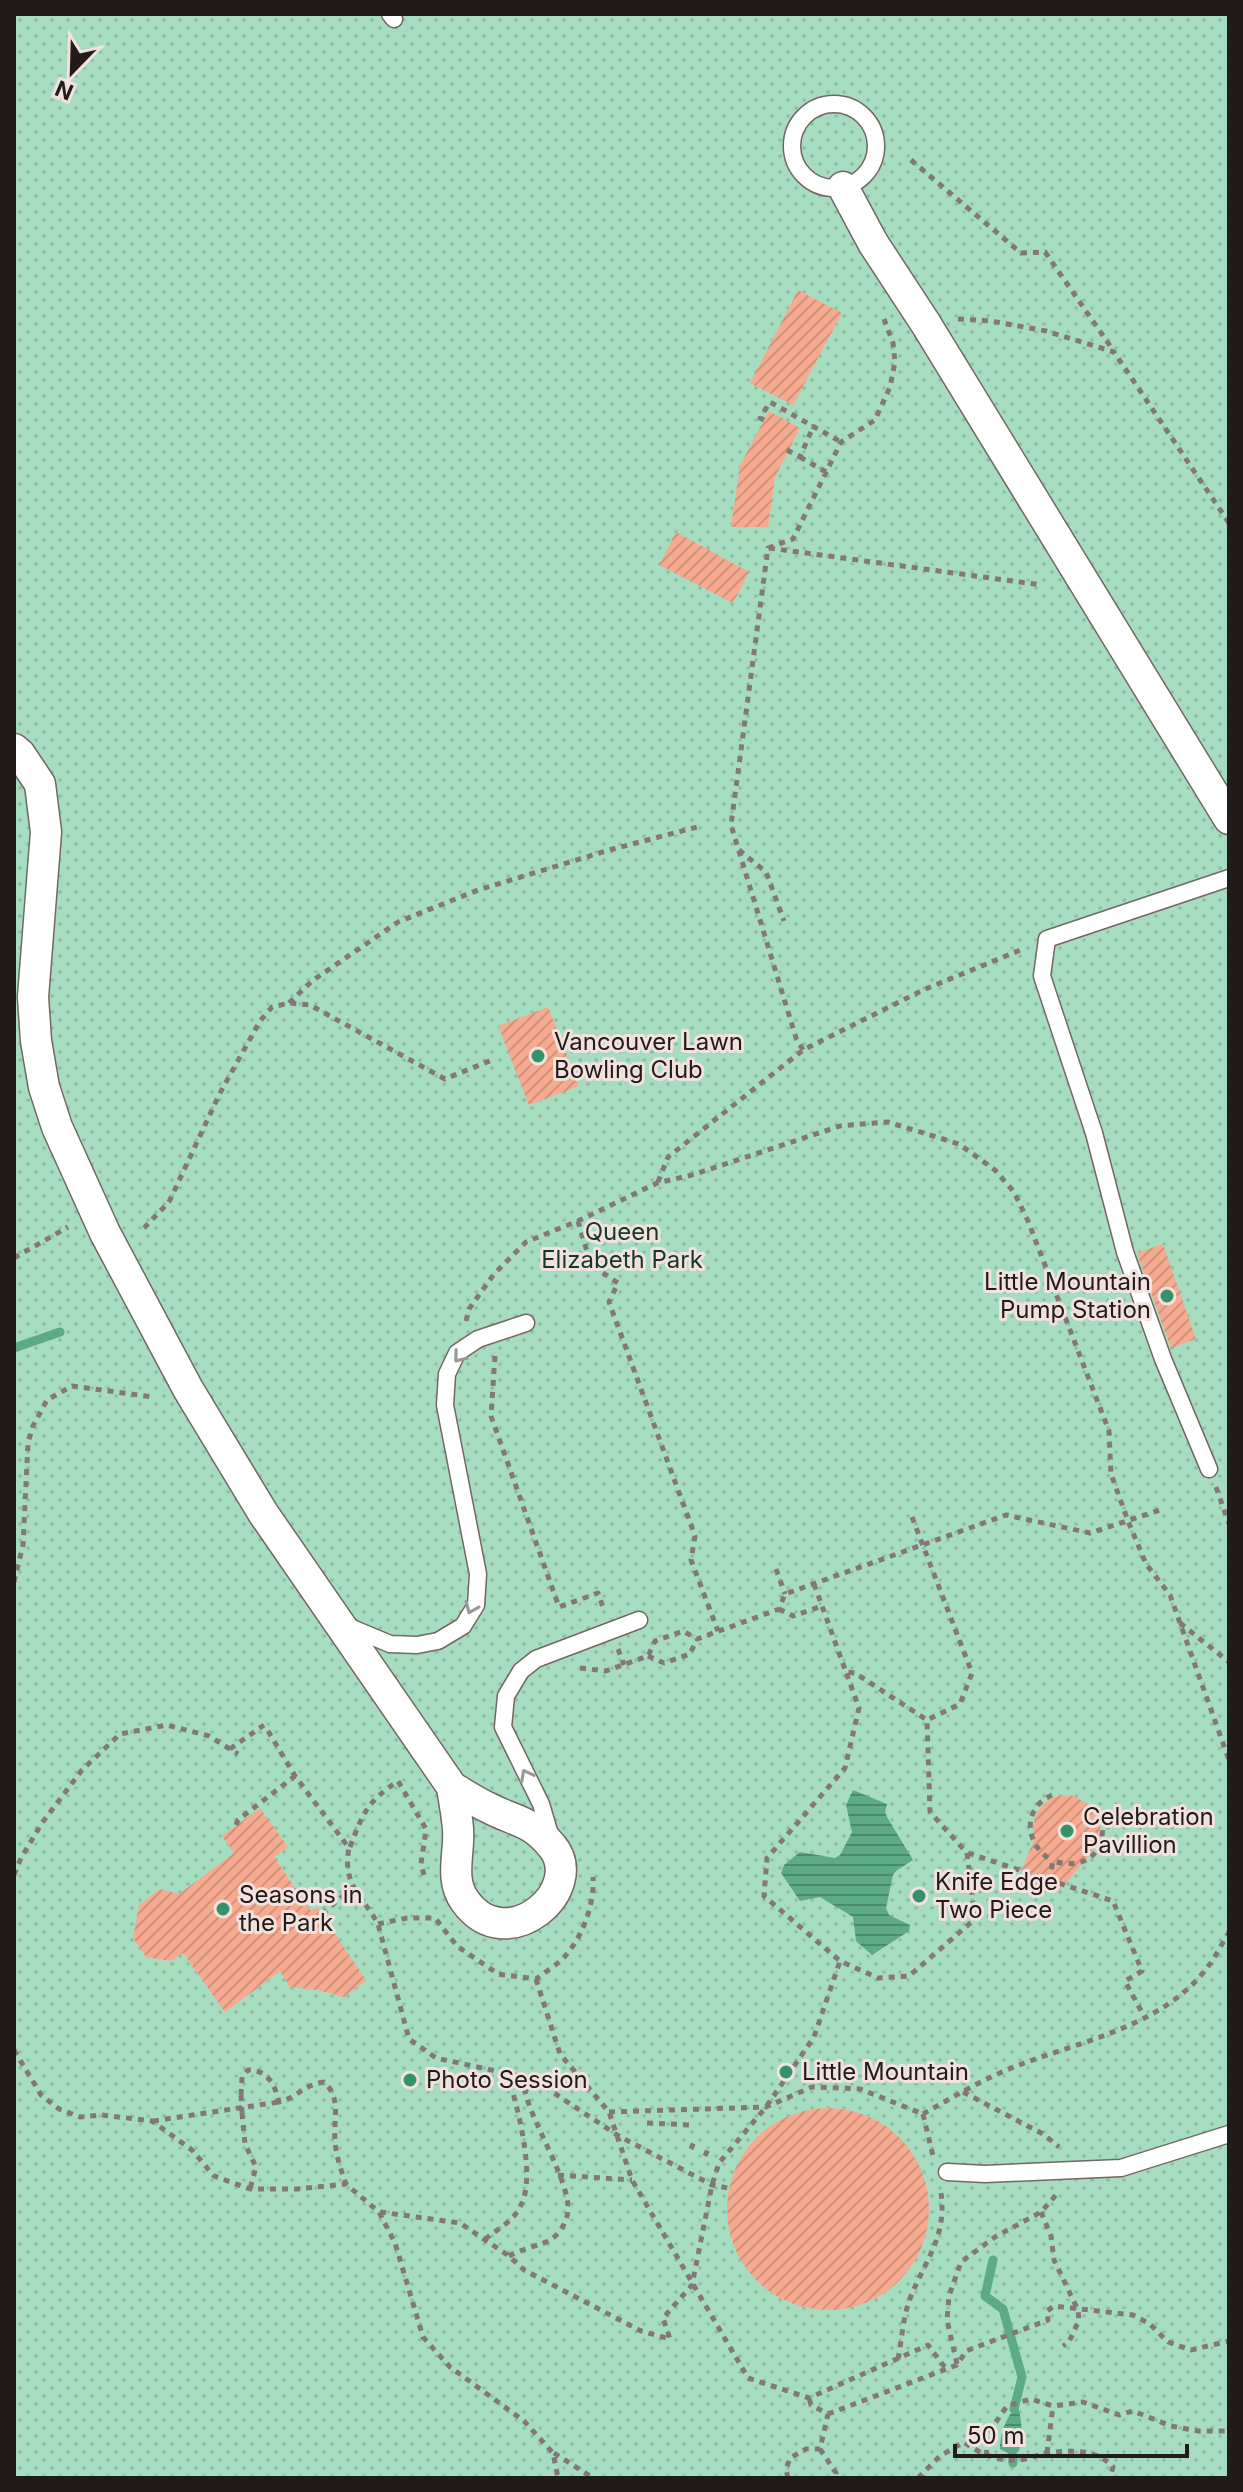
<svg xmlns="http://www.w3.org/2000/svg" width="1243" height="2492" font-family="Inter,sans-serif">
	<style>
		.park { fill: url(#park-dots) }
		.water { fill: url(#water-rules) }
		.lines { fill: none; stroke-linecap: round; stroke-linejoin: round }
		.stream { stroke: #5cab85; stroke-width: 9 }
		.building { fill: url(#building-hatch) }
		.service-casing { stroke: #746661; stroke-width: 19 }
		.minor-casing { stroke: #746661; stroke-width: 33 }
		.path { stroke: #847875; stroke-width: 5; stroke-dasharray: 6 6; stroke-linecap: butt }
		.service { stroke: #fff; stroke-width: 16 }
		.minor { stroke: #fff; stroke-width: 30 }
		.path-bridge { stroke: #847875; stroke-width: 5; stroke-dasharray: 6 6; stroke-linecap: butt }
		.oneway { stroke: #9b9898 }
		.poi-dot { fill: #36926a; stroke: #f2e1dc; stroke-width: 3 }
		.labels { text-anchor: middle; stroke-width: 6; stroke-linejoin: round; paint-order: stroke }
		.poi-label { font-size: 24px; fill: #211b19; stroke: #f2e1dc; text-anchor: start }
		.park-label { font-size: 24px; fill: #143827; stroke: #f2e1dc }
	</style>
	<defs>
		<pattern id="park-dots" width="8" height="8" patternUnits="userSpaceOnUse" patternTransform="scale(2)"><rect width="8" height="8" fill="#a6ddc0"/><path d="M2 2h.1M6 6h.1" fill="none" stroke="#8fbda4" stroke-width="1.8" stroke-linecap="round"/></pattern>
		<pattern id="water-rules" width="6" height="5" patternUnits="userSpaceOnUse" patternTransform="scale(2)"><rect width="6" height="5" fill="#5cab85"/><path d="M0 2.5h6" fill="none" stroke="#4c8a6c"/></pattern>
		<pattern id="building-hatch" width="6" height="6" patternUnits="userSpaceOnUse" patternTransform="scale(2)"><rect width="6" height="6" fill="#f6aa90"/><path d="M-1 1l2-2M0 6l6-6M5 7l2-2" fill="none" stroke="#d3927c"/></pattern>
	</defs>
	<rect width="100%" height="100%" fill="#f2e1dc"/>
	<!-- park -->
	<path class="park" d="M14,14H1229V2478H14Z"/>
	<!-- water -->
	<path class="water" d="M853,1790L887,1804L885,1812L887,1817L913,1860L896,1871L893,1875L886,1908L889,1915L910,1925L909,1931L872,1955L856,1941L853,1917L820,1897L800,1901L781,1873L784,1865L800,1852L835,1858L840,1855L852,1832L846,1805Z
		M1018,2406C1022,2422 1023,2436 1019,2451L1013,2456L1000,2449C1000,2435 1006,2415 1018,2406Z"/>
	<g class="lines">
		<!-- stream -->
		<path class="stream" d="M14,1348L60,1332
			M993,2260L985,2296L1003,2309L1022,2377L1014,2409
			M1013,2456V2463"/>
	</g>
	<!-- building -->
	<path class="building" d="M798,290L842,313L793,405L750,383Z
		M769,411L800,428L775,477L768,527H731L740,465Z
		M676,532L749,572L733,603L659,565Z
		M548,1007L579,1086L529,1105L498,1026Z
		M1163,1244L1196,1339L1171,1348L1137,1253Z
		M1062,1795L1074,1796L1094,1808L1099,1818L1101,1835L1097,1846L1061,1889L1021,1871L1034,1840L1033,1827L1036,1815L1042,1805L1052,1798Z
		M260,1808L288,1847L274,1857L311,1911L317,1907L366,1980L344,1997L318,1990L290,1987L280,1971L225,2012L183,1953L171,1961L146,1957L133,1938L139,1905L160,1889L179,1894L234,1853L222,1836Z
		M727 2209a101 101 0 1 1 202 0a101 101 0 1 1-202 0Z"/>
	<g class="lines">
		<defs>
			<path id="service" d="M390,14L394,19
				M792 146a42 42 0 1 1 84 0a42 42 0 1 1-84 0Z
				M1209,1469L1163,1359L1125,1252L1094,1133L1042,976L1047,939L1229,878
				M347,1626L390,1644L417,1645L438,1641L463,1626L476,1605L478,1574L445,1405L447,1374L457,1353L478,1339L526,1323
				M551,1838L541,1804L503,1727L506,1696L521,1671L536,1659L639,1620
				M947,2172L985,2174L1121,2168L1229,2134"/>
			<path id="minor" d="M843,187L873,243L926,324L1229,819
				M14,749L20,754L40,784L46,832L33,997L36,1041L44,1087L57,1127L105,1233L188,1389L263,1513L452,1787
				M452,1787C464,1794 476,1802 489,1808C516,1822 530,1820 551,1845C589,1888 507,1960 465,1901C449,1879 460,1853 458,1829C457,1815 454,1801 452,1787Z"/>
		</defs>
		<!-- service casing -->
		<use href="#service" class="service-casing"/>
		<!-- minor casing -->
		<use href="#minor" class="minor-casing"/>
		<!-- path -->
		<path class="path" d="M911,160L1021,253L1045,252L1113,350
			M958,319L991,321L1046,331L1114,352L1229,523
			M764,420L760,418L770,402L841,442
			M787,450L800,457L814,425
			M800,457L826,472
			M769,548L1042,585
			M739,850L766,872L784,921
			M289,1003L312,981L398,922L478,890L613,849L701,826
			M803,1050L796,1038L731,825L768,548L793,539L841,442L875,420L890,387L895,362L893,343L884,319
			M658,1182L668,1157L803,1050L923,990L1023,949
			M578,1221L591,1265L618,1283L609,1302L695,1536L691,1560L718,1631
			M144,1228L169,1202L220,1093L260,1021L272,1007L289,1003L310,1005L445,1079L492,1060
			M14,1258L68,1227
			M466,1321L469,1309L494,1274L526,1242L578,1221L657,1183L692,1175L840,1126L888,1122L959,1144L995,1170L1014,1192L1028,1221L1109,1431L1111,1474L1128,1521L1146,1564L1170,1595L1229,1760
			M495,1356L491,1416L559,1607L598,1593L604,1610
			M1216,1487L1229,1524
			M912,1517L972,1673L960,1704L927,1720
			M776,1569L785,1594
			M14,1582L23,1545L28,1443L33,1426L47,1400L72,1386L153,1397
			M814,1584L846,1672L855,1673L927,1720L930,1812L967,1853L975,1919L909,1976L878,1978L840,1961L764,1896L767,1858L845,1768L859,1708L846,1672
			M779,1609L793,1616L822,1606
			M1180,1623L1229,1662
			M618,1649L624,1665
			M648,1656L664,1663L690,1654L697,1639
			M580,1668L606,1671L648,1656L655,1641L683,1631L697,1639L779,1609L785,1594L1006,1515L1090,1533L1160,1510
			M268,1731L295,1776L349,1848C342,1885 362,1895 378,1924L409,2039L436,2058L533,2079L617,2135L712,2185L728,2188
			M230,1749L264,1725
			M1052,1795C1020,1809 1026,1847 1053,1861
			M236,1825L238,1820L295,1776
			M350,1847C363,1813 367,1802 398,1781L426,1829L421,1864L424,1875
			M968,1853L1113,1901L1142,1971L1125,1981L1145,2018
			M14,1875L21,1858L42,1823L82,1770L120,1734L167,1725L209,1736L238,1754
			M1049,1881L1053,1861C1088,1871 1107,1851 1102,1816
			M322,1914L352,1888
			M378,1924L407,1918H435L457,1946L498,1974L536,1979C546,1971 559,1964 566,1955C583,1936 595,1902 593,1877
			M536,1979L560,2054L609,2112L632,2180L748,2378L809,2398L928,2345L946,2369
			M14,2050L41,2095L59,2109L80,2117L102,2115L152,2121L192,2150L214,2176L250,2189H297L346,2184L379,2212L395,2243L423,2337L450,2367L524,2421L553,2453L558,2478
			M963,2092L1043,2134L1059,2147
			M241,2095L242,2077L248,2070C268,2070 275,2085 279,2102C298,2098 300,2086 324,2082C342,2098 333,2120 335,2141C336,2156 341,2170 346,2184
			M609,2112L766,2107L812,2087L860,2089L923,2114
			M242,2113L245,2144L256,2167L250,2189
			M923,2114C955,2096 988,2076 1022,2064C1088,2039 1166,2025 1210,1964C1217,1954 1223,1942 1229,1932
			M923,2114L933,2156
			M153,2121L279,2102
			M647,2123L691,2125
			M691,2149L694,2142
			M705,2156L708,2149
			M558,2175L632,2180
			M380,2212L460,2223L509,2256L524,2270L641,2331L670,2339L663,2318L692,2285L712,2185L719,2163L766,2107L814,2037L840,1961
			M1041,2212L1051,2236L1054,2260L1078,2310L1079,2320L1069,2342L1063,2346
			M485,2239C498,2229 514,2221 521,2205C535,2178 520,2119 512,2089
			M509,2256C521,2249 542,2245 550,2240C560,2234 568,2220 568,2209C569,2181 533,2124 525,2092L533,2079
			M898,2359C902,2339 903,2315 911,2296C926,2259 947,2236 941,2193
			M957,2364L947,2320L949,2296L961,2262L995,2237L1041,2212L1056,2195
			M828,2414L957,2365L966,2351L1048,2320L1047,2311L1054,2306L1133,2315L1150,2324L1168,2342L1191,2350L1229,2341
			M820,2449L836,2473L835,2478
			M554,2453L593,2478
			M1047,2453L1053,2406
			M986,2456L989,2432L1007,2406L1031,2399L1053,2406L1083,2402L1119,2415L1133,2411L1171,2426L1198,2431H1229
			M788,2478L786,2469L790,2458L806,2449H820L828,2414L811,2405L809,2398
			M918,2478L940,2456L964,2442C980,2454 997,2461 1017,2460C1028,2460 1038,2454 1048,2453C1072,2450 1097,2449 1113,2467L1110,2478"/>
		<!-- service -->
		<use href="#service" class="service"/>
		<!-- minor -->
		<use href="#minor" class="minor"/>
		<!-- path-bridge -->
		<path class="path-bridge" d="M241,2095L242,2113"/>
	</g>
	<!-- one-way arrows -->
	<defs><path id="oneway-chevron" d="M-2-3.5L2.5 0L-2 3.5" fill="none" stroke-width="1.6" stroke-linecap="round" stroke-linejoin="round" transform="scale(2)"/></defs>
	<g class="oneway">
		<use href="#oneway-chevron" transform="translate(459 1357) rotate(129)"/>
		<use href="#oneway-chevron" transform="translate(471 1608) rotate(113)"/>
		<use href="#oneway-chevron" transform="translate(526 1775) rotate(-118)"/>
	</g>
	<!-- markers -->
	<g class="poi-dot">
		<circle cx="538" cy="1056" r="8"/>
		<circle cx="1167" cy="1296" r="8"/>
		<circle cx="1067" cy="1831" r="8"/>
		<circle cx="919" cy="1896" r="8"/>
		<circle cx="223" cy="1909" r="8"/>
		<circle cx="786" cy="2072" r="8"/>
		<circle cx="410" cy="2080" r="8"/>
	</g>
	<g class="labels">
		<!-- poi labels -->
		<g class="poi-label">
			<text x="554" y="1050">Vancouver Lawn<tspan x="554" dy="28">Bowling Club</tspan></text>
			<text x="1151" y="1290" text-anchor="end">Little Mountain<tspan x="1151" dy="28">Pump Station</tspan></text>
			<text x="1083" y="1825">Celebration<tspan x="1083" dy="28">Pavillion</tspan></text>
			<text x="935" y="1890">Knife Edge<tspan x="935" dy="28">Two Piece</tspan></text>
			<text x="239" y="1903">Seasons in<tspan x="239" dy="28">the Park</tspan></text>
			<text x="802" y="2080">Little Mountain</text>
			<text x="426" y="2088">Photo Session</text>
		</g>
		<!-- park labels -->
		<g class="park-label">
			<text x="622" y="1240">Queen<tspan x="622" dy="28">Elizabeth Park</tspan></text>
		</g>
	</g>
	<!-- border -->
	<rect width="1243" height="2492" fill="none" stroke="#211b19" stroke-width="32"/>
	<!-- north arrow -->
	<g transform="translate(72 72) rotate(203)" stroke="#f2e1dc" stroke-width="6" paint-order="stroke">
	<path d="M0-6L14 30L0 20L-14 30Z" fill="#211b19"/>
	<text y="-12" font-size="22" font-weight="bold" text-anchor="middle" fill="#211b19">N</text>
	</g>
	<!-- scale -->
	<path d="M955 2444v12h232v-12" fill="none" stroke="#211b19" stroke-width="4"/>
	<text x="967" y="2444" font-size="24" fill="#211b19" stroke="#f2e1dc" stroke-width="6" paint-order="stroke">50 m</text>
</svg>
